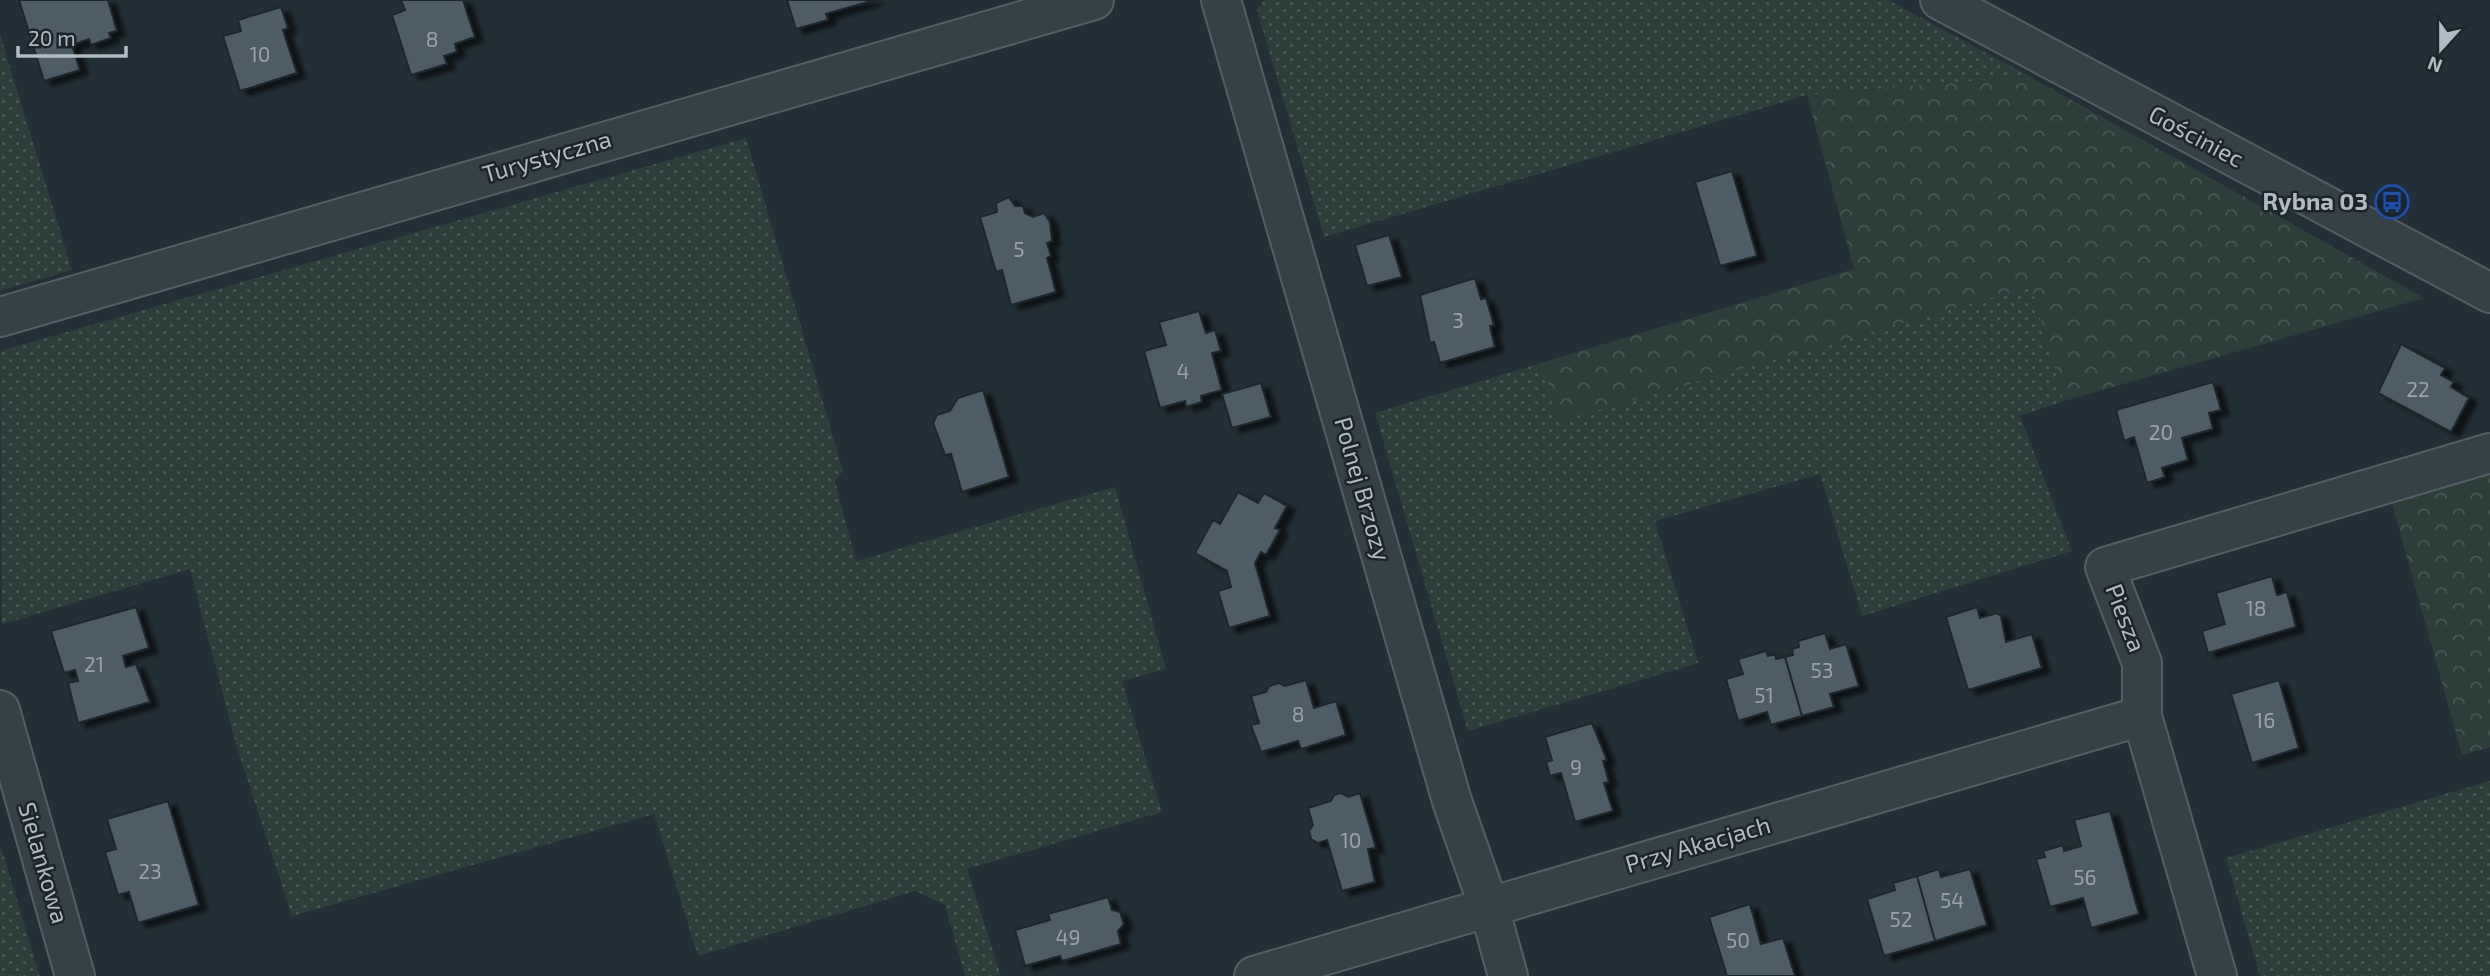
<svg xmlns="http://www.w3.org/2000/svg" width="2490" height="976" font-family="'Exo 2',sans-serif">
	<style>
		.grass { fill: url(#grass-dots) }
		.forest { fill: url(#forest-crowns) }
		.building { fill: #4e5c65; stroke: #1e272d; stroke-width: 2; filter: url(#shadow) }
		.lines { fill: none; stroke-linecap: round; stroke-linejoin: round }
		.minor-casing { stroke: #545e65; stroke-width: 42 }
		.minor { stroke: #364047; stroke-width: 38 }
		.labels { text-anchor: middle; stroke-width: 5; stroke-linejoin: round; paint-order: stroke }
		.number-label { font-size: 21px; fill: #98a3ac }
		.street-label { font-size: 24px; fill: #b1bbc3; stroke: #1c252b }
		.poi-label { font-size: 24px; font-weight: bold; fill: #b1bbc3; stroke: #1c252b; text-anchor: end }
	</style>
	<defs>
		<pattern id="grass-dots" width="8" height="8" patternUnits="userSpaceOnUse" patternTransform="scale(1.75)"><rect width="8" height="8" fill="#2b3e3a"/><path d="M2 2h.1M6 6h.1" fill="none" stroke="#475855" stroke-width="1.8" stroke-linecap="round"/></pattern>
		<pattern id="forest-crowns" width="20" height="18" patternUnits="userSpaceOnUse" patternTransform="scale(1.75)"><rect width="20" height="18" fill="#2b3e3a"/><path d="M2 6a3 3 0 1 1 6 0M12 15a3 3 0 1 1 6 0" fill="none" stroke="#475855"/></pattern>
		<filter id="shadow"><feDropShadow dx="8" dy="4.5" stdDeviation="2" flood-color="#0009"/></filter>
	</defs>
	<rect width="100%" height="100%" fill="#232f36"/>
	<!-- grass -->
	<path class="grass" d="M1264,0H1888L2029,76L1807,95L1324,237L1257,10Z
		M0,34L72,270L0,291Z
		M746,138L843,471L835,481L856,561L1115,487L1166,669L1122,681L1162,812L967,869L1001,976H965L945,905L915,891L698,956L654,814L292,916L236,744L190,569L2,624L0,351Z
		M2032,286L2064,401L2020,416L2072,551L1862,616L1820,474L1655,521L1698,663L1468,731L1375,413L1541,363L1560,420Z
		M2490,781V976H2260L2226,858Z
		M0,844L40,976H0Z"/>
	<!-- forest -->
	<path class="forest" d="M2029,76L2424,298L2064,401L2031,286L1560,421L1541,363L1854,269L1807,95Z
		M2490,471V747L2462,755L2391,500Z"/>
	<!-- building -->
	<path class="building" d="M19,0H108L117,31L109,33L111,38L91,45L89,39L72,45L80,70L44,81Z
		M401,0H463L475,37L455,44L457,52L444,56L447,64L411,75L392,15L405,10Z
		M787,0H875L826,14L828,20L796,29Z
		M281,7L288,28L283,30L297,73L240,91L223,36L241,31L238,20Z
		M1732,171L1757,256L1720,266L1695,182Z
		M1009,197L1015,206H1023L1025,213L1033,217L1044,213L1050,222L1052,241L1047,243L1051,256L1047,258L1056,292L1011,305L1002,270L996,272L980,217L997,212L996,203Z
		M1389,235L1402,277L1367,286L1355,245Z
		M1475,278L1481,299L1486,298L1494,325L1490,326L1495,347L1440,363L1434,342L1430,343L1420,295Z
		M1199,311L1206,333L1215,330L1221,351L1212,353L1222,390L1201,396L1202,402L1186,407L1185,401L1160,408L1144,351L1166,345L1159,322Z
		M2401,344L2445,368L2441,375L2454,382L2451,387L2469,398L2451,432L2378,393Z
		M2213,382L2221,410L2209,413L2213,429L2182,438L2188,460L2162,468L2165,477L2147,483L2134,437L2124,441L2116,410Z
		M1261,383L1271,417L1232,428L1222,394Z
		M983,390L1009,477L962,492L951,454L945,455L933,423L937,415L950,411L958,398Z
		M1238,492L1258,503L1264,493L1287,506L1275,528L1280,530L1266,555L1261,552L1255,563L1270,616L1229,628L1218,591L1231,587L1227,571L1195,553L1213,520L1220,524Z
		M2272,576L2277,595L2287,592L2296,627L2208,653L2202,631L2225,624L2216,593Z
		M136,607L149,648L123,656L126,667L136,664L150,702L78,723L68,683L78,681L75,670L64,673L51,631Z
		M1977,607L1980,618L1997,613L2001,616L2006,642L2032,634L2042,668L1968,690L1946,617Z
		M1825,633L1830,649L1846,644L1859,686L1830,694L1834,707L1802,716L1785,657L1793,655L1792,649L1799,647L1798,641Z
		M1766,651L1768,656L1775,654L1776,659L1785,657L1802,716L1771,725L1767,712L1738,721L1726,679L1743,674L1738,659Z
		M1306,680L1314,708L1336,701L1346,735L1301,749L1298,741L1261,752L1251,725L1259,723L1251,696L1266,692L1269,686L1279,683L1285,686Z
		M2279,680L2299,748L2252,763L2231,694Z
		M1592,723L1607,760L1603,761L1609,782L1604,783L1613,811L1575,822L1561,773L1550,776L1546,762L1552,760L1545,737Z
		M1341,793L1348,797L1360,793L1376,848L1368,849L1375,882L1342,891L1327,840L1318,843L1311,839L1309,831L1313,825L1308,808L1331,801L1334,795Z
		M168,801L199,905L138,923L129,892L118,895L105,852L116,849L107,819Z
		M2110,811L2139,914L2091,928L2083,898L2050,907L2036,859L2045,857L2043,851L2063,845L2064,851L2081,846L2074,820Z
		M1939,869L1941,877L1970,869L1987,925L1935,941L1917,876Z
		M1917,876L1935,941L1884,956L1867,899L1895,890L1893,883Z
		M1108,897L1112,910L1120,912L1124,924L1118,931L1121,944L1062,961L1060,956L1025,966L1015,930L1050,920L1048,914Z
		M1750,904L1761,944L1783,938L1795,976H1727L1709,917Z"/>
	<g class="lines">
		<defs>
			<path id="minor" d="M1221,0L1452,801L1489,907L1508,976
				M1940,0L2490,293
				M0,317L1094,0
				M0,710L75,976
				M1254,976L2142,716
				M2217,976L2142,716V663L2105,567L2490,453"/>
		</defs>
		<!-- minor casing -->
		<use href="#minor" class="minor-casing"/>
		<!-- minor -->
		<use href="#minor" class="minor"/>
	</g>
	<!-- icons -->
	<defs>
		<symbol id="bus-ring" viewBox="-11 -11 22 22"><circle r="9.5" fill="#1c252b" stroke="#1a4fb4" stroke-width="1.5"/><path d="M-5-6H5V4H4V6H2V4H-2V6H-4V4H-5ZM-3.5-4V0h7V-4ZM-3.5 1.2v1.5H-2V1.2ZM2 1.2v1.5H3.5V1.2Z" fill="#1a4fb4"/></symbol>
	</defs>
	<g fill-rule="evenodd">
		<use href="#bus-ring" x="2373" y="183" width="38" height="38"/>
	</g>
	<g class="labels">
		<!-- number labels -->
		<g class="number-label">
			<text x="432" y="47">8</text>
			<text x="260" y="62">10</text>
			<text x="1019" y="257">5</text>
			<text x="1458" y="328">3</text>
			<text x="1183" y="379">4</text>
			<text x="2418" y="397">22</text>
			<text x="2161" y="440">20</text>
			<text x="2256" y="616">18</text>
			<text x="94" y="672">21</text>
			<text x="1822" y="678">53</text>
			<text x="1764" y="703">51</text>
			<text x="1298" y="722">8</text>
			<text x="2265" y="728">16</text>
			<text x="1576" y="775">9</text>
			<text x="1351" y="848">10</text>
			<text x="150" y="879">23</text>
			<text x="2085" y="885">56</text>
			<text x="1952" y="908">54</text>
			<text x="1901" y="927">52</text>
			<text x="1068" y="945">49</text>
			<text x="1738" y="948">50</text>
		</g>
		<!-- street labels -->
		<g class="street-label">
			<text transform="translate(2196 137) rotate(28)" y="8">Gościniec</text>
			<text transform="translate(547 157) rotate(-16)" y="8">Turystyczna</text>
			<text transform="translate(1362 489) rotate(74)" y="8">Polnej Brzozy</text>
			<text transform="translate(2125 618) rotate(69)" y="8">Piesza</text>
			<text transform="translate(1698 845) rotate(-16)" y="8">Przy Akacjach</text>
			<text transform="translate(43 863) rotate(74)" y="8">Sielankowa</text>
		</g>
		<!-- poi labels -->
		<g class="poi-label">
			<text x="2368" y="210">Rybna 03</text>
		</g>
	</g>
	<!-- north arrow -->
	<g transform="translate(2441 49) rotate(201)" stroke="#1c252b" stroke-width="5" paint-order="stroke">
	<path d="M0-5L12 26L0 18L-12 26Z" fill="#b1bbc3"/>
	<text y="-10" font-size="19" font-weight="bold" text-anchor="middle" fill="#b1bbc3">N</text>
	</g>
	<!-- scale -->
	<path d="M18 46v10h108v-10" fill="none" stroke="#b1bbc3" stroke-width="3.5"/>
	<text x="28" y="46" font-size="21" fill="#b1bbc3" stroke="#1c252b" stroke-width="5" paint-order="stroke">20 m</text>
</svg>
